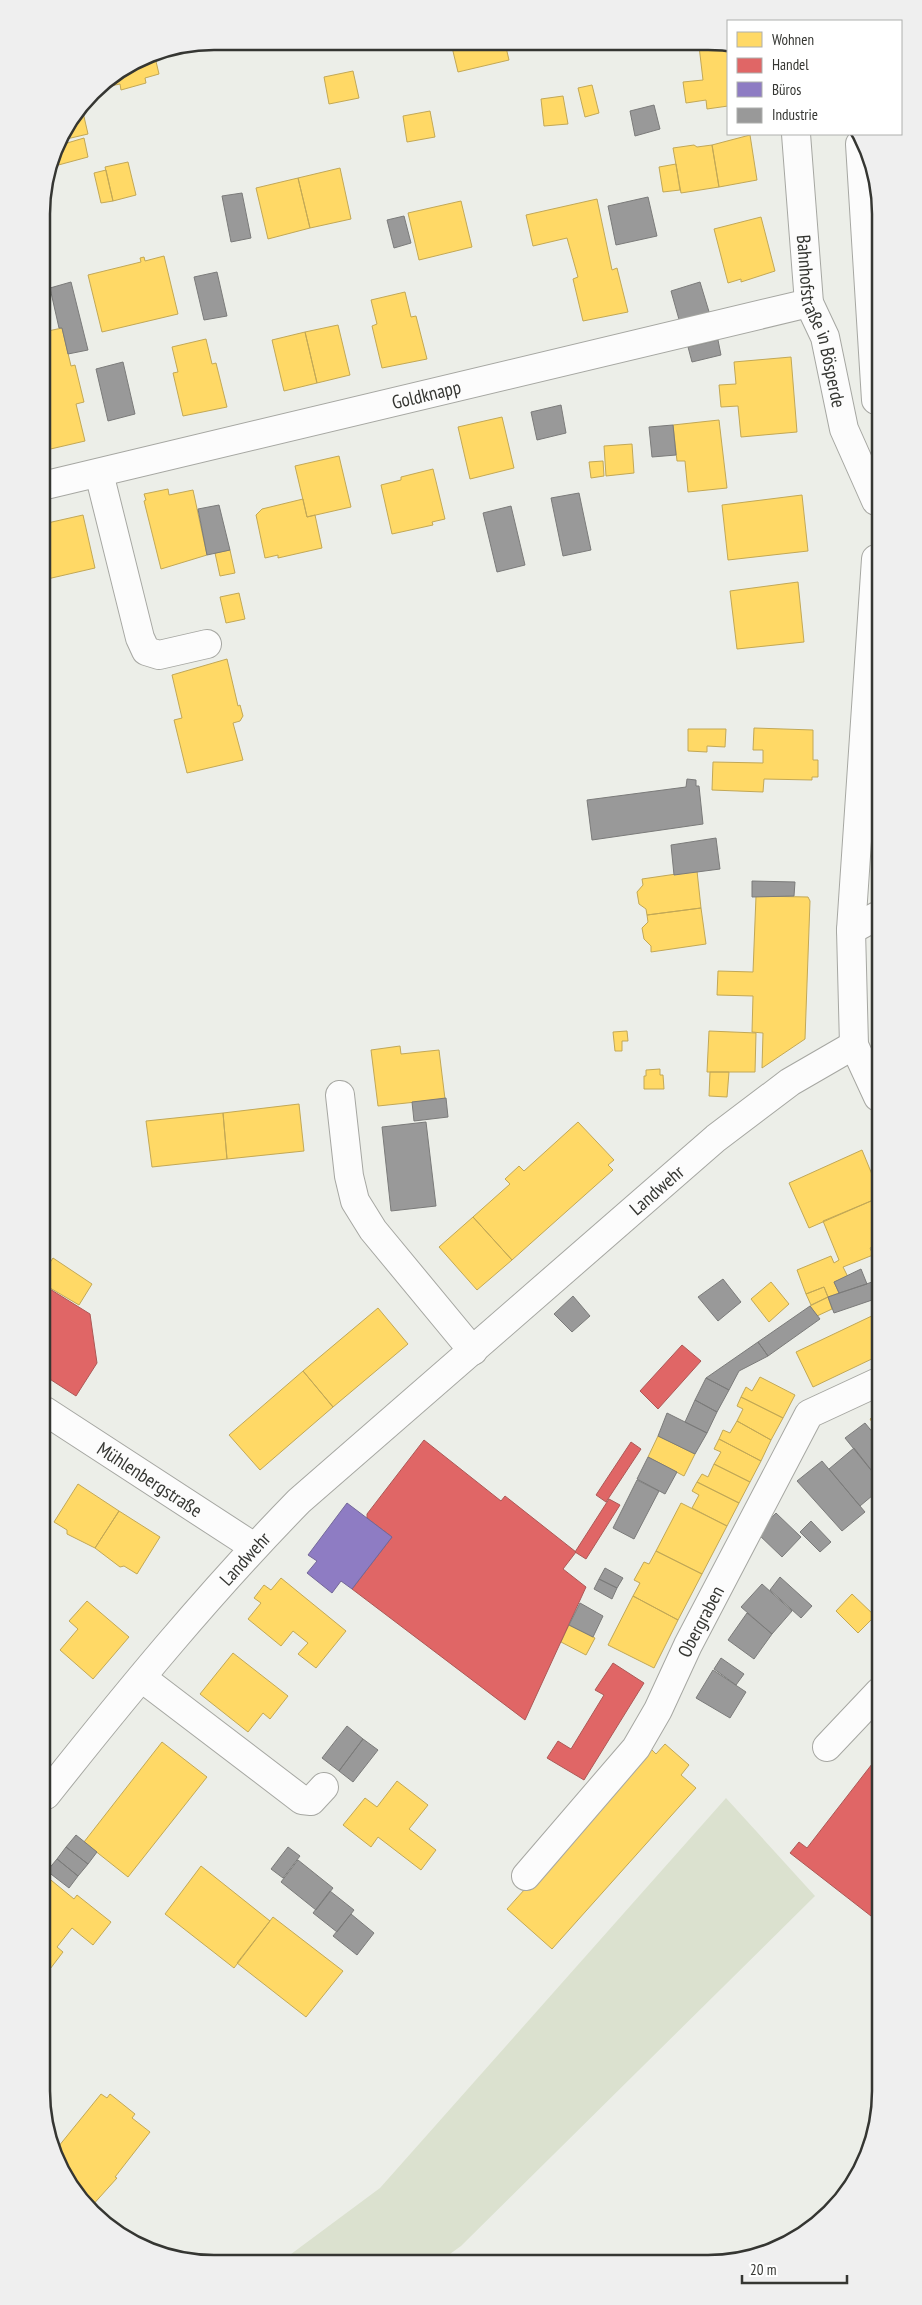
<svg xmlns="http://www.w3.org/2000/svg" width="922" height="2305" font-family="'PT Sans Narrow',sans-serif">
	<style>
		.green { fill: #dbe1cf }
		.homes { fill: #ffd966; stroke: #c2a856 }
		.shops { fill: #e06666; stroke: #ad5856 }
		.offices { fill: #8e7cc3; stroke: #736798 }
		.industry { fill: #999; stroke: #7b7b7a }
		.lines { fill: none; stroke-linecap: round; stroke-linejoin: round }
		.minor-casing { stroke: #a6a7a2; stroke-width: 30 }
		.minor { stroke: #fcfcfc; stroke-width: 28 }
		.labels { text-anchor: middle; stroke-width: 5; stroke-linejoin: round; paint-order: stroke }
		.street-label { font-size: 19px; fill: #353632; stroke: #fff }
		.rim { fill: none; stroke: #353632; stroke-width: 2.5 }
	</style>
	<rect width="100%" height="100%" fill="#eceee8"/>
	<!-- green -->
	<path class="green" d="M726,1798L815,1896L461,2246L443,2259L283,2260L380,2188Z"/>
	<!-- homes -->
	<path class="homes" d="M451,43H505L509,60L458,72Z
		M714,44H728V106L707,109L706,100L686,103L683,82L703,80L699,46Z
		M154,53L159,74L145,78L146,83L121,90L120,84L106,87L105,81L148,54Z
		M353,71L359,98L329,104L324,77Z
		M592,85L599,113L585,117L578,88Z
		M563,96L568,124L544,126L541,99Z
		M82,108L88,134L58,141L59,138Z
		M430,111L435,137L407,142L403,116Z
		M750,135L757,180L719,187L712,145Z
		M84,138L88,157L51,167L57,146Z
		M694,145L697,147L712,145L719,187L681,193L673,148Z
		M128,162L136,195L113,201L105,167Z
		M676,164L680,190L663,192L659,167Z
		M340,168L351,219L310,228L298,178Z
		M106,170L113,201L101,203L94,173Z
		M298,178L310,228L268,239L256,188Z
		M597,199L612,270L617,268L628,312L583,321L573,279L578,277L567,238L533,246L526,215Z
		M461,201L472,247L419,260L408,213Z
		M761,217L775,271L741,282V279L728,283L714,229Z
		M164,256L178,314L102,332L88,275L141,262L140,258L144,257L145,261Z
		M405,292L411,317L416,316L427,359L382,368L372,326L377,324L371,300Z
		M42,310L48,331L42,333Z
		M338,325L350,375L317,383L305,332Z
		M62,328L71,366L75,365L84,402L76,404L85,441L42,451V341L48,331Z
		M305,332L317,383L284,391L272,340Z
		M206,339L212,364L216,363L227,407L183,416L173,373L178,372L172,347Z
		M791,357L797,432L741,437L738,406L721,407L719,385L736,384L734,362Z
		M502,417L514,468L470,479L458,427Z
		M719,420L727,488L688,492L685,461H677L673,425Z
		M632,444L634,473L606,476L604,446Z
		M339,456L351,507L307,517L295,466Z
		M603,461L604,476L591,478L589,462Z
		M433,469L445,519L432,522L433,525L392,534L381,485L401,480V477Z
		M168,489L169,495L193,490L207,555L161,569L144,501L146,500L144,494Z
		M802,495L808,551L728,560L722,505Z
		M303,499L307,517L315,515L322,548L278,558V555L265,558L256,515L262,509Z
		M83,515L95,568L43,580V524Z
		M230,550L235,573L220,576L215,553Z
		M798,582L804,642L737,649L730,591Z
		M239,593L245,619L226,623L220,597Z
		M227,659L238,706L240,705L243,716L240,721L233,723L243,760L187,773L174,720L182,718L172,675Z
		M754,728L813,730V760H818V777H812V780L764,779L763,792L712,790L713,762L763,763V750H753Z
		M688,729H726L725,747L707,746V752L688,751Z
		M697,871L701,908L647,915L646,909L639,904L637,892L643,885L642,879Z
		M756,896L808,897L810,901L805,1039L762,1068L763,1033L752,1032L753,996L717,995L718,971L753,972Z
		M701,908L706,944L651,952V946L644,939L642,928L648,922L647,915Z
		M627,1031L628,1041H622V1051H615L613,1032Z
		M709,1031L756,1033L755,1072H707Z
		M400,1046L401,1054L439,1050L445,1099L378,1106L371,1050Z
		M660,1069V1075H663L664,1089H644V1076H646V1070Z
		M710,1072H729L727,1097L709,1096Z
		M299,1104L304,1151L227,1159L223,1113Z
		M223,1113L227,1159L152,1167L146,1121Z
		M578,1122L614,1160L608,1165L613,1170L512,1260L473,1217L510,1184L505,1179L519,1166L524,1171Z
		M862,1150L878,1189V1198L809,1228L789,1183Z
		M878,1198V1244L870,1248L873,1255L843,1267L848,1277L834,1282L839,1293L828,1297L824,1287L806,1294L797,1270L831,1256L834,1263L839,1260L823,1221Z
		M473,1217L512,1260L477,1290L439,1247Z
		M53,1258L92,1284L79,1305L45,1285V1270Z
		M771,1282L789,1304L769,1322L751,1299Z
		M824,1287L828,1297L811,1305L806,1294Z
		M828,1297L832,1309L817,1316L810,1306Z
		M378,1308L408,1344L333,1407L303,1371Z
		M878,1313V1356L813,1387L796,1352Z
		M303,1371L333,1407L260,1470L229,1435Z
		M760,1377L795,1395L783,1418L741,1397L746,1387L752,1391Z
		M741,1397L783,1418L771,1440L737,1421L743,1409L737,1406Z
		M878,1412V1431L870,1419Z
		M737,1421L771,1440L761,1461L719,1439L723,1430L730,1433Z
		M658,1436L695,1454L684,1476L648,1457Z
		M719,1439L761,1461L750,1482L714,1464L721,1452L714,1449Z
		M714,1464L750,1482L739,1503L697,1482L702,1474L708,1477Z
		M697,1482L739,1503L727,1526L692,1508L699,1495L692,1491Z
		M78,1484L119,1511L95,1548L67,1534V1530L54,1522Z
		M681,1503L727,1526L702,1574L656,1551Z
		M119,1511L160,1537L137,1574L124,1566L120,1567L95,1548Z
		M656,1551L702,1574L678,1620L633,1596L640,1583L634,1580L644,1562L649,1564Z
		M281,1578L346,1631L316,1668L298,1654L308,1643L293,1631L281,1646L248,1619L261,1603L254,1598L264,1585L271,1590Z
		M852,1594L875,1616L858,1633L836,1611Z
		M633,1596L678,1620L654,1668L608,1645Z
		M87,1601L129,1637L93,1679L60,1650L78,1629L69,1621Z
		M569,1625L595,1638L586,1655L561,1642Z
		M233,1653L288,1696L270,1719L263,1713L248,1732L200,1694Z
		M162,1742L207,1777L128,1877L84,1842Z
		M665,1744L689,1765L681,1775L696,1788L552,1949L507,1909L651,1749L656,1754Z
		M397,1781L428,1805L409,1829L436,1850L421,1870L378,1837L371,1847L343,1825L365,1798L377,1807Z
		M201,1866L270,1921L234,1968L165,1914Z
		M46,1876L74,1899L77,1895L111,1922L93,1945L72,1928L57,1947L63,1952L47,1973Z
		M273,1917L343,1971L306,2017L237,1963Z
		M101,2094L107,2098L110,2094L135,2114L132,2118L150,2132L115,2177L117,2178L90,2208L65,2177L54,2152Z"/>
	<!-- shops -->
	<path class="shops" d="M45,1286L90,1314L97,1363L76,1396L45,1376Z
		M682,1345L701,1361L658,1409L640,1391Z
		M424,1440L501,1501L505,1496L576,1552L563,1569L586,1587L525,1720L352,1589L392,1537L367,1518V1514Z
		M631,1442L641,1449L606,1502L596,1495Z
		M609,1499L620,1505L586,1559L575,1552Z
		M613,1663L644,1683L584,1780L547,1758L558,1741L571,1749L604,1695L595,1690Z
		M879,1755L880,1923L790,1853L799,1842L807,1848Z"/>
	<!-- offices -->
	<path class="offices" d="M347,1503L392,1537L352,1589L341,1581L332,1593L307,1573L317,1561L308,1555Z"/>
	<!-- industry -->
	<path class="industry" d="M361,42H384L362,48Z
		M654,105L660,129L635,136L630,111Z
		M242,193L251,238L231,242L222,196Z
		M648,197L657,236L616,245L608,206Z
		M404,216L411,243L394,248L387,220Z
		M217,272L227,316L204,320L194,277Z
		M71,282L88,350L68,354L62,328H59L50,288Z
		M700,282L710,315L680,323L671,291Z
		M718,340L721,355L692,362L688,347Z
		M123,362L135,414L108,421L96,369Z
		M561,405L566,433L537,440L531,412Z
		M673,425L676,455L652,457L649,427Z
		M579,493L591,550L563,556L551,498Z
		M219,505L230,550L207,555L198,509Z
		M511,506L525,565L497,572L483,513Z
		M687,779L696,780V786H699L703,824L592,840L587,800L686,787Z
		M716,838L720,869L674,875L671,845Z
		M752,881L795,882L794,896L752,897Z
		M446,1098L448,1117L414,1121L412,1102Z
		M426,1122L436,1206L391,1211L382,1127Z
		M861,1269L867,1284L839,1293L834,1282Z
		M723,1279L741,1302L718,1321L698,1297Z
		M878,1280V1298L834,1313L828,1297Z
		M573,1296L590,1316L572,1332L554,1314Z
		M810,1306L820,1319L768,1356L758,1342Z
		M758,1342L768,1356L739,1371L729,1390L706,1378Z
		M706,1378L729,1390L717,1412L695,1400Z
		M695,1400L717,1412L707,1433L685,1422Z
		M667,1413L707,1433L695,1454L658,1436Z
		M865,1423L879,1440V1480L845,1438Z
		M854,1448L879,1480V1490L860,1506L829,1469Z
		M648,1457L677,1472L665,1494L637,1479Z
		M822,1461L865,1512L842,1531L797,1481Z
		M637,1480L659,1491L634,1539L613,1528Z
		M776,1513L801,1537L782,1557L757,1533Z
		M811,1521L831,1542L820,1552L800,1532Z
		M605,1568L623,1578L617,1588L599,1579Z
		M780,1577L812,1606L801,1618L770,1590Z
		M599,1579L617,1588L612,1599L594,1589Z
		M762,1584L792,1611L772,1634L741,1607Z
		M580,1603L603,1616L593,1637L569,1625Z
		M747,1613L772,1634L754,1659L728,1640Z
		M721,1658L744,1674L736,1685L714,1669Z
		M713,1670L746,1692L730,1718L696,1698Z
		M347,1726L363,1739L339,1771L322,1758Z
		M363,1739L378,1750L353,1782L339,1771Z
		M76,1835L97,1852L88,1864L66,1847Z
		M66,1847L88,1864L78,1876L57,1859Z
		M288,1847L300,1856L283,1878L271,1869Z
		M57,1859L78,1876L69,1888L47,1871Z
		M298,1860L333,1888L316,1910L281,1882Z
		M330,1891L354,1910L337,1932L313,1913Z
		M351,1914L374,1933L357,1955L333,1936Z"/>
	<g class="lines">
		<defs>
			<g id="minor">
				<path id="s1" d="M796,134L809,303L825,337L844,429L876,501"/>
				<path d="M860,144L876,400"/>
				<path d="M99,473L140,638L146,651L159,655L207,644"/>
				<path id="s2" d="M42,486L809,303"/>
				<path d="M876,559L851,930L854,1045L878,1097"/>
				<path d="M851,930L877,916"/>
				<path d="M340,1095L349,1176L355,1201L373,1230L473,1351"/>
				<path id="s3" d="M45,1411L254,1547"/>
				<path d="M142,1678L302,1800L311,1801L324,1787"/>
				<path d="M827,1747L879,1692"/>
				<path id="s4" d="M46,1795C126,1694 209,1593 299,1501L716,1138L790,1082L854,1045"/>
				<path id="s5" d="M526,1876L636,1748L658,1710L688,1645L809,1414L878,1382"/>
			</g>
		</defs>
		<!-- minor casing -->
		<use href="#minor" class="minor-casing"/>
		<!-- minor -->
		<use href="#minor" class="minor"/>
	</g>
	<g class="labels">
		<!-- street labels -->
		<g class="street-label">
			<text dy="7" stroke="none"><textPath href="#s1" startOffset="190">Bahnhofstraße in Bösperde</textPath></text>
			<text dy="7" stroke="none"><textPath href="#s2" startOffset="395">Goldknapp</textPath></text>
			<text dy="7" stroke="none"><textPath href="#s4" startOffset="862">Landwehr</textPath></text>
			<text dy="7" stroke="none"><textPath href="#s3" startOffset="125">Mühlenbergstraße</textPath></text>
			<text dy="7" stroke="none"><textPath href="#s4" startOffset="309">Landwehr</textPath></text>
			<text dy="7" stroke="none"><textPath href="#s5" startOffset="311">Obergraben</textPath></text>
		</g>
	</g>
	<!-- crop -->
	<path d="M0 0H922V2305H0ZM214 50H708A164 164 0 0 1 872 214V2091A164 164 0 0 1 708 2255H214A164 164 0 0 1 50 2091V214A164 164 0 0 1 214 50Z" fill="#efefef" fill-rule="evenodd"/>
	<path class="rim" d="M214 50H708A164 164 0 0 1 872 214V2091A164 164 0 0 1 708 2255H214A164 164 0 0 1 50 2091V214A164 164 0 0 1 214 50Z"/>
	<!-- legend -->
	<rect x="727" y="20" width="175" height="115" fill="#ffffff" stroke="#aeafad"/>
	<rect x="737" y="32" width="25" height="15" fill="#ffd966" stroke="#aeafad"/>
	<text x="772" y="45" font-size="15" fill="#353632">Wohnen</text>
	<rect x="737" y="58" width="25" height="15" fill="#e06666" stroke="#aeafad"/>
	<text x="772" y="70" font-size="15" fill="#353632">Handel</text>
	<rect x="737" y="82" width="25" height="15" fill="#8e7cc3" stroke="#aeafad"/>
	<text x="772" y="95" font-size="15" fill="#353632">Büros</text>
	<rect x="737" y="108" width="25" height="15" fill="#999999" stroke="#aeafad"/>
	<text x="772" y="120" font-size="15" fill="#353632">Industrie</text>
	<!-- scale -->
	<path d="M742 2275v8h105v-8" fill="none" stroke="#353632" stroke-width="2.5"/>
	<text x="750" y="2275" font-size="15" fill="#353632" stroke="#ffffff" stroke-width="4" paint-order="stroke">20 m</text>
</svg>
